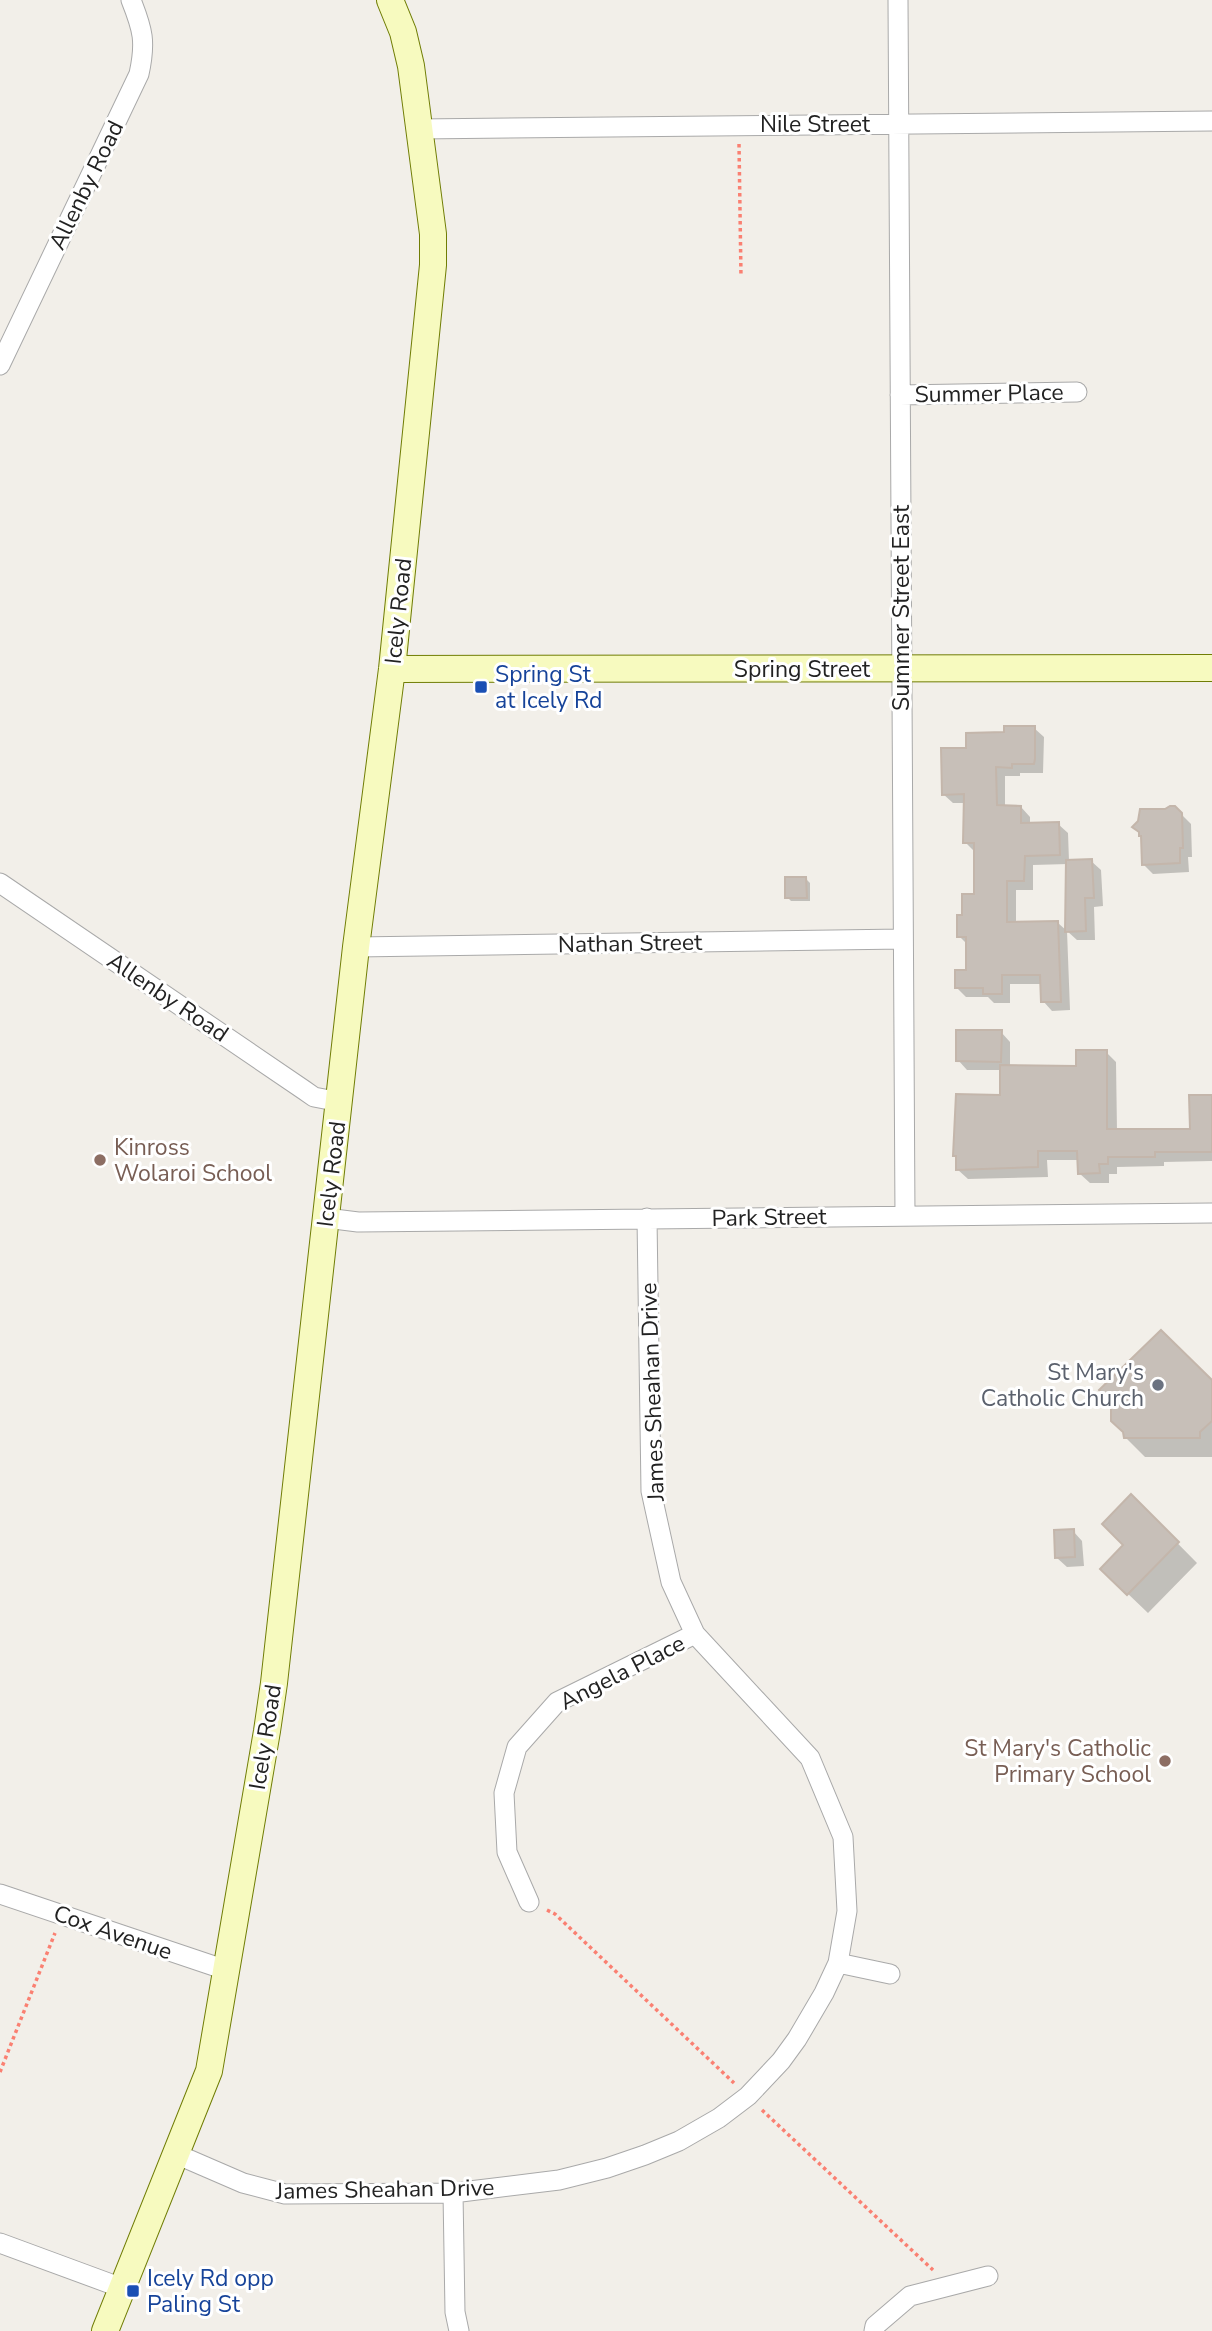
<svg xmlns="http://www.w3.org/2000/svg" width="1212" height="2331" font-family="'Nunito Sans',sans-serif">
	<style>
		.shadow { fill: #0003 }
		.building { fill: #c7bfb8; stroke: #c4b6ab; stroke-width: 2 }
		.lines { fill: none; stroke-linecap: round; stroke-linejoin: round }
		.street-casing { stroke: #a9a9a9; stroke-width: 21 }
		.secondary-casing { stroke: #707d05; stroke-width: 28 }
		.path { stroke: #fa8072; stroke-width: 3.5; stroke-dasharray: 3.5 3.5; stroke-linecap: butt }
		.street { stroke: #fff; stroke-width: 19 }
		.secondary { stroke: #f7fabf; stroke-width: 26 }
		.transit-dot { fill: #1a4fb4; stroke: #fff; stroke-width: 2.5 }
		.education-dot { fill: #8d6e63; stroke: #fff; stroke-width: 2.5 }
		.worship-dot { fill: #6b7280; stroke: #fff; stroke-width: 2.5 }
		.labels { text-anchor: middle; stroke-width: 6; stroke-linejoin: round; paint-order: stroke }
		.street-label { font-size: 23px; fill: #222; stroke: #fff }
		.transit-label { font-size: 23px; fill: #164399; stroke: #fff; text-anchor: start }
		.education-label { font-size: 23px; fill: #785e54; stroke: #fff; text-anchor: start }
		.worship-label { font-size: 23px; fill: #5b616d; stroke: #fff; text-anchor: end }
	</style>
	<rect width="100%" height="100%" fill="#f2efe9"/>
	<!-- shadow -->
	<path class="shadow" d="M1034,728L1044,737L1043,773H1020V776H1005V807H1021L1030,817V824H1058L1068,833L1069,861H1091L1101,870L1103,906L1094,907L1095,940H1077L1067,931L1068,864L1033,865V890H1016V924L1058,923L1067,931L1070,1010L1052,1011L1043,1001L1042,984H1010V1003H994L988,997H966L957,988L968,972V945L959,936L964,917L976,896L974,851L965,842L966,803H953L943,794L968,749L1005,734Z
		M1175,808L1191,824L1192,857H1188L1189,872L1153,874L1143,864L1165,811Z
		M806,879L810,883V901H791L787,897Z
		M1001,1032L1010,1042V1067L1078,1068L1106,1052L1116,1062L1117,1131H1192L1212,1097V1161L1164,1162V1166L1117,1167V1174H1109V1183H1090L1079,1173V1160H1047L1048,1177L968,1179L957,1169V1158L955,1156L1001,1096V1070H967L958,1060Z
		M1212,1382V1457H1145L1125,1437L1113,1401Z
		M1131,1496L1197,1563L1148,1613L1102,1569L1125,1545Z
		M1073,1531L1082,1541L1084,1566L1067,1567L1057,1558Z"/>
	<!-- building -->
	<path class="building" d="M1004,726H1035V759L1034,764H1012V768L996,767L997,805L1021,806V823L1059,822L1060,855L1025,856L1024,881H1007V922L1058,921L1061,1002H1041L1040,975H1002V994H983V988H955V970H966V937H957V915H962V894H974V843H963L964,794L942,795L941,748H966V733L1004,732Z
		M1170,806H1175L1182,813L1183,848H1180V863L1142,865L1141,836H1139V832L1132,827L1138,821L1140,809H1165Z
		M1092,859L1094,898H1085L1086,931L1065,932L1066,860Z
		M785,877H806L807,898H785Z
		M956,1030H1002L1001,1062L956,1061Z
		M1076,1050H1107V1129H1190L1189,1095H1212V1152H1155V1157H1108V1164H1099L1100,1173L1078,1174L1077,1151H1038V1167L956,1170V1156H953L956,1094L1000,1095V1065L1076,1066Z
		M1161,1330L1212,1380V1421L1200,1432V1438H1124L1123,1432L1111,1421V1402L1099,1390Z
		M1131,1494L1179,1542L1127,1595L1100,1569L1123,1545L1102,1524Z
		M1074,1529L1075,1557L1055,1558L1054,1530Z"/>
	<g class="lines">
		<defs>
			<path id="street" d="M898,0L905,1216
				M418,129L1212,121
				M0,365L139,74C146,42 143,30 131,0
				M900,395L1077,392
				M0,883L304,1090L314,1097L340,1102
				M356,947L903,939
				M326,1218L358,1222L1212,1213
				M0,1894L226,1970
				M529,1902L507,1852L504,1793L517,1747L557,1702L695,1634
				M838,1963L890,1974
				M176,2154L243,2183L285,2194L453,2193L559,2180L607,2168L645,2155L679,2141L719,2118L748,2096L781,2061L797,2039L824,1993L838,1963L847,1911L843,1837L810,1758L695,1634L671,1582L651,1491L647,1218
				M453,2193L455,2312L459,2331
				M0,2243L122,2288
				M874,2331L875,2326L910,2296L988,2276"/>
			<path id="secondary" d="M392,669L1212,668
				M105,2331L209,2071L267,1731L274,1683L356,947L392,669L433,265V234L411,66L403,32L390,0"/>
		</defs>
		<!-- street casing -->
		<use href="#street" class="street-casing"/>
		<!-- secondary casing -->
		<use href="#secondary" class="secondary-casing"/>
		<!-- path -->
		<path class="path" d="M739,144L741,277
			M547,1910L555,1914L734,2083
			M0,2072L55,1933
			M762,2110L933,2270"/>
		<!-- street -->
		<use href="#street" class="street"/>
		<!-- secondary -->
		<use href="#secondary" class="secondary"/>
	</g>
	<!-- markers -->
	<g class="transit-dot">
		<rect x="474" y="680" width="14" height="14" rx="3.5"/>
		<rect x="126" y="2284" width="14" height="14" rx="3.5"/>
	</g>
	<g class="education-dot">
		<circle cx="100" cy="1160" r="7"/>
		<circle cx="1165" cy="1761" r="7"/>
	</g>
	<circle class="worship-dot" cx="1158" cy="1385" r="7"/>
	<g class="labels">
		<!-- street labels -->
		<g class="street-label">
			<text x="815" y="132">Nile Street</text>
			<text transform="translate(86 185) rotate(-64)" y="8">Allenby Road</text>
			<text transform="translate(989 393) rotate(-1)" y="8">Summer Place</text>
			<text transform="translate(901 608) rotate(-90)" y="8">Summer Street East</text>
			<text transform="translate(398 611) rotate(-84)" y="8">Icely Road</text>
			<text x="802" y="677">Spring Street</text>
			<text transform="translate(630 943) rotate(-1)" y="8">Nathan Street</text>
			<text transform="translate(168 997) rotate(34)" y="8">Allenby Road</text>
			<text transform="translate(331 1174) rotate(-83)" y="8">Icely Road</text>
			<text transform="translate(769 1217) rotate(-1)" y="8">Park Street</text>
			<text transform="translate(652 1392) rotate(-92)" y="8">James Sheahan Drive</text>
			<text transform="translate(622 1672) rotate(-27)" y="8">Angela Place</text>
			<text transform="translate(265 1737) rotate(-81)" y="8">Icely Road</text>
			<text transform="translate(113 1932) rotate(19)" y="8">Cox Avenue</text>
			<text transform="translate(385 2189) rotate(-1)" y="8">James Sheahan Drive</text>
		</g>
		<!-- transit labels -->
		<g class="transit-label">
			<text x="495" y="682">Spring St<tspan x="495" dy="26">at Icely Rd</tspan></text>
			<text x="147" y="2286">Icely Rd opp<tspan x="147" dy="26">Paling St</tspan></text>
		</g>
		<!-- education labels -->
		<g class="education-label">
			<text x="114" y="1155">Kinross<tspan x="114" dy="26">Wolaroi School</tspan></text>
			<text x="1151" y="1756" text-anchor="end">St Mary's Catholic<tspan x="1151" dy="26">Primary School</tspan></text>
		</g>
		<!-- worship labels -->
		<g class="worship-label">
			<text x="1144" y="1380">St Mary's<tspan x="1144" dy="26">Catholic Church</tspan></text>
		</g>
	</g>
</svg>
